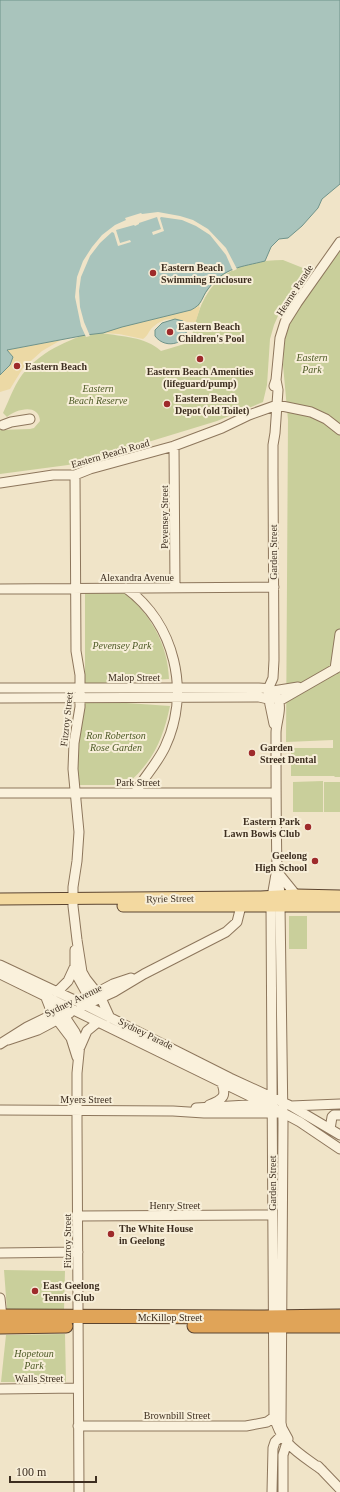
<svg xmlns="http://www.w3.org/2000/svg" width="340" height="1492" font-family="Georgia,serif">
	<style>
		.green { fill: #c9cf9b }
		.sand { fill: #ecd9a5 }
		.water { fill: #a9c4bc; stroke: #6f938a }
		.pier { fill: #f0e4c8 }
		.lines { fill: none; stroke-linecap: round; stroke-linejoin: round }
		.minor-casing { stroke: #8d765c; stroke-width: 11 }
		.major-casing { stroke: #5b4430; stroke-width: 13 }
		.highway-casing { stroke: #5b4430; stroke-width: 15 }
		.minor { stroke: #faf1dc; stroke-width: 9 }
		.major { stroke: #f3d9a0; stroke-width: 11 }
		.highway { stroke: #e0a458; stroke-width: 13 }
		.poi-dot { fill: #9e2a2b; stroke: #f7eed8; stroke-width: 1.5 }
		.labels { text-anchor: middle; stroke-width: 4; stroke-linejoin: round; paint-order: stroke }
		.poi-label { font-size: 10px; font-weight: bold; fill: #3d2e20; stroke: #f7eed8; text-anchor: start }
		.street-label { font-size: 10px; fill: #3d2e20; stroke: #f7eed8 }
		.park-label { font-size: 10px; font-style: italic; fill: #4d5a26; stroke: #f7eed8 }
	</style>
	<rect width="100%" height="100%" fill="#f0e4c8"/>
	<!-- green -->
	<path class="green" d="M340,251V777H335L334,776H291V748H333V740L286,742L288,420L283,365L285,333L292,317Z
		M283,260L308,270L281,309L274,325L270,339L267,385L263,402L217,421L99,457L68,465L0,474V430L30,429L34,428L40,421C39,403 16,409 7,417L3,413C10,398 15,382 26,370C50,344 77,339 107,325C150,306 192,287 235,268C215,279 208,287 199,306L102,333C123,337 144,336 161,351L191,342C201,285 224,261 283,260Z
		M85,593H125C151,615 168,645 169,679L85,684Z
		M83,700L170,706C163,739 153,762 126,785H77L78,737Z
		M323,781V812H293V782Z
		M324,782H340V812H324Z
		M289,916H307V949H289Z
		M4,1270L65,1271L64,1310H7Z
		M65,1334L66,1382H1L6,1335Z"/>
	<!-- sand -->
	<path class="sand" d="M199,306L200,308L195,324H194L193,322C178,322 168,313 153,327C149,330 148,336 143,339L119,334L102,333L122,327L191,310Z
		M61,340L42,351L23,368L10,389L0,392V375L10,365L7,350Z"/>
	<!-- water -->
	<path class="water" d="M0,0H340V184L322,199L318,208L302,226L288,238L279,239L271,247L265,261C242,267 224,267 208,289C201,298 203,304 191,310L122,327L103,333L86,335L7,350L13,357L10,365L0,375Z
		M175,319L183,321L186,324C191,343 166,351 155,336V330L162,323Z"/>
	<!-- pier -->
	<path class="pier" d="M158,212L180,216L193,220L208,229L226,248L237,269L233,271L226,255L210,235L196,226L182,220L161,217L160,218L164,231L153,235L152,232L161,229L157,217L139,223V224L135,226L134,225L116,230L120,243L130,240L131,242L118,246L114,233L112,232L100,243L90,256L81,277L79,291L80,307L84,322L90,336L86,337L81,326L75,297L77,277L83,261L92,247L102,235L115,225L126,220L125,218L141,213L142,214Z"/>
	<g class="lines">
		<defs>
			<path id="minor" d="M274,386L276,380L280,338L285,322L297,303L340,242
				M3,425L11,422L30,419
				M174,446L175,587
				M75,475L76,651L80,675V707L74,743L73,769L79,832L77,861L73,887V906L77,940L82,972L86,979L101,998L110,1018
				M0,483L53,475H75L90,469L174,446L222,428L249,415L277,405L311,412L326,419L340,430
				M126,588C175,624 191,692 165,747C157,764 144,777 135,793
				M0,589L274,587
				M335,669L340,634
				M0,688H259C267,688 274,689 277,697C283,708 276,722 276,733C276,778 276,823 277,869C277,878 280,887 280,896
				M273,691L298,687
				M0,698L259,697L268,699
				M279,701L340,666
				M274,724L268,695L269,687L273,678L274,660L273,476V445L275,433L278,390L276,380
				M0,793H275
				M279,874L296,895
				M272,897L276,874
				M271,906L274,1415C280,1444 299,1453 322,1470
				M280,906L283,1123L281,1423L282,1428L288,1439L283,1455V1492
				M75,950V972L91,1001
				M0,965L85,1005L230,1078L291,1106L340,1135
				M0,974L272,1107L300,1122L340,1149
				M57,992L68,981L74,968
				M45,995L52,1013L71,1038L77,1057
				M79,1002L113,984L131,978
				M81,1007L114,992L144,974L226,932L237,922L241,906
				M61,1011L75,1032L80,1043L77,1073V1124L79,1492
				M8,1040L38,1030L70,1013
				M0,1044L27,1027L66,1008
				M80,1047L87,1031L98,1022
				M209,1105C224,1099 227,1096 221,1081
				M291,1106L340,1104
				M196,1108L265,1104
				M0,1110L173,1111L204,1113H277
				M330,1129L332,1117L334,1115H340
				M78,1216L272,1215
				M0,1253L78,1252
				M0,1298L2,1317
				M0,1389L78,1388
				M78,1426H246L267,1422L274,1417
				M318,1466L340,1489
				M272,1492L273,1448L275,1442L281,1436"/>
			<path id="major" d="M0,899L261,897L296,895L340,896
				M123,906H340"/>
			<path id="highway" d="M0,1316L264,1317L340,1316
				M194,1326H340
				M0,1327L66,1326"/>
		</defs>
		<!-- minor casing -->
		<use href="#minor" class="minor-casing"/>
		<!-- major casing -->
		<use href="#major" class="major-casing"/>
		<!-- highway casing -->
		<use href="#highway" class="highway-casing"/>
		<!-- minor -->
		<use href="#minor" class="minor"/>
		<!-- major -->
		<use href="#major" class="major"/>
		<!-- highway -->
		<use href="#highway" class="highway"/>
	</g>
	<!-- markers -->
	<g class="poi-dot">
		<circle cx="153" cy="273" r="4"/>
		<circle cx="170" cy="332" r="4"/>
		<circle cx="200" cy="359" r="4"/>
		<circle cx="17" cy="366" r="4"/>
		<circle cx="167" cy="404" r="4"/>
		<circle cx="252" cy="753" r="4"/>
		<circle cx="308" cy="827" r="4"/>
		<circle cx="315" cy="861" r="4"/>
		<circle cx="111" cy="1234" r="4"/>
		<circle cx="35" cy="1291" r="4"/>
	</g>
	<g class="labels">
		<!-- poi labels -->
		<g class="poi-label">
			<text x="161" y="271">Eastern Beach<tspan x="161" dy="12">Swimming Enclosure</tspan></text>
			<text x="178" y="330">Eastern Beach<tspan x="178" dy="12">Children's Pool</tspan></text>
			<text x="25" y="370">Eastern Beach</text>
			<text x="200" y="375" text-anchor="middle">Eastern Beach Amenities<tspan x="200" dy="12">(lifeguard/pump)</tspan></text>
			<text x="175" y="402">Eastern Beach<tspan x="175" dy="12">Depot (old Toilet)</tspan></text>
			<text x="260" y="751">Garden<tspan x="260" dy="12">Street Dental</tspan></text>
			<text x="300" y="825" text-anchor="end">Eastern Park<tspan x="300" dy="12">Lawn Bowls Club</tspan></text>
			<text x="307" y="859" text-anchor="end">Geelong<tspan x="307" dy="12">High School</tspan></text>
			<text x="119" y="1232">The White House<tspan x="119" dy="12">in Geelong</tspan></text>
			<text x="43" y="1289">East Geelong<tspan x="43" dy="12">Tennis Club</tspan></text>
		</g>
		<!-- street labels -->
		<g class="street-label">
			<text transform="translate(294 290) rotate(-57)" y="4">Hearne Parade</text>
			<text transform="translate(110 453) rotate(-16)" y="4">Eastern Beach Road</text>
			<text transform="translate(164 517) rotate(-90)" y="4">Pevensey Street</text>
			<text transform="translate(273 552) rotate(-90)" y="4">Garden Street</text>
			<text x="137" y="581">Alexandra Avenue</text>
			<text x="134" y="681">Malop Street</text>
			<text transform="translate(66 719) rotate(-84)" y="4">Fitzroy Street</text>
			<text x="138" y="786">Park Street</text>
			<text transform="translate(170 898) rotate(-1)" y="4">Ryrie Street</text>
			<text transform="translate(73 1000) rotate(-26)" y="4">Sydney Avenue</text>
			<text transform="translate(146 1033) rotate(26)" y="4">Sydney Parade</text>
			<text x="86" y="1103">Myers Street</text>
			<text transform="translate(272 1183) rotate(-90)" y="4">Garden Street</text>
			<text x="175" y="1209">Henry Street</text>
			<text transform="translate(67 1241) rotate(-90)" y="4">Fitzroy Street</text>
			<text x="170" y="1321">McKillop Street</text>
			<text x="39" y="1382">Walls Street</text>
			<text x="177" y="1419">Brownbill Street</text>
		</g>
		<!-- park labels -->
		<g class="park-label">
			<text x="312" y="361">Eastern<tspan x="312" dy="12">Park</tspan></text>
			<text x="98" y="392">Eastern<tspan x="98" dy="12">Beach Reserve</tspan></text>
			<text x="122" y="649">Pevensey Park</text>
			<text x="116" y="739">Ron Robertson<tspan x="116" dy="12">Rose Garden</tspan></text>
			<text x="34" y="1357">Hopetoun<tspan x="34" dy="12">Park</tspan></text>
		</g>
	</g>
	<!-- scale -->
	<path d="M10 1476v6h86v-6" fill="none" stroke="#3d2e20" stroke-width="2"/>
	<text x="16" y="1476" font-size="12" fill="#3d2e20" stroke="#f7eed8" stroke-width="3" paint-order="stroke">100 m</text>
</svg>
